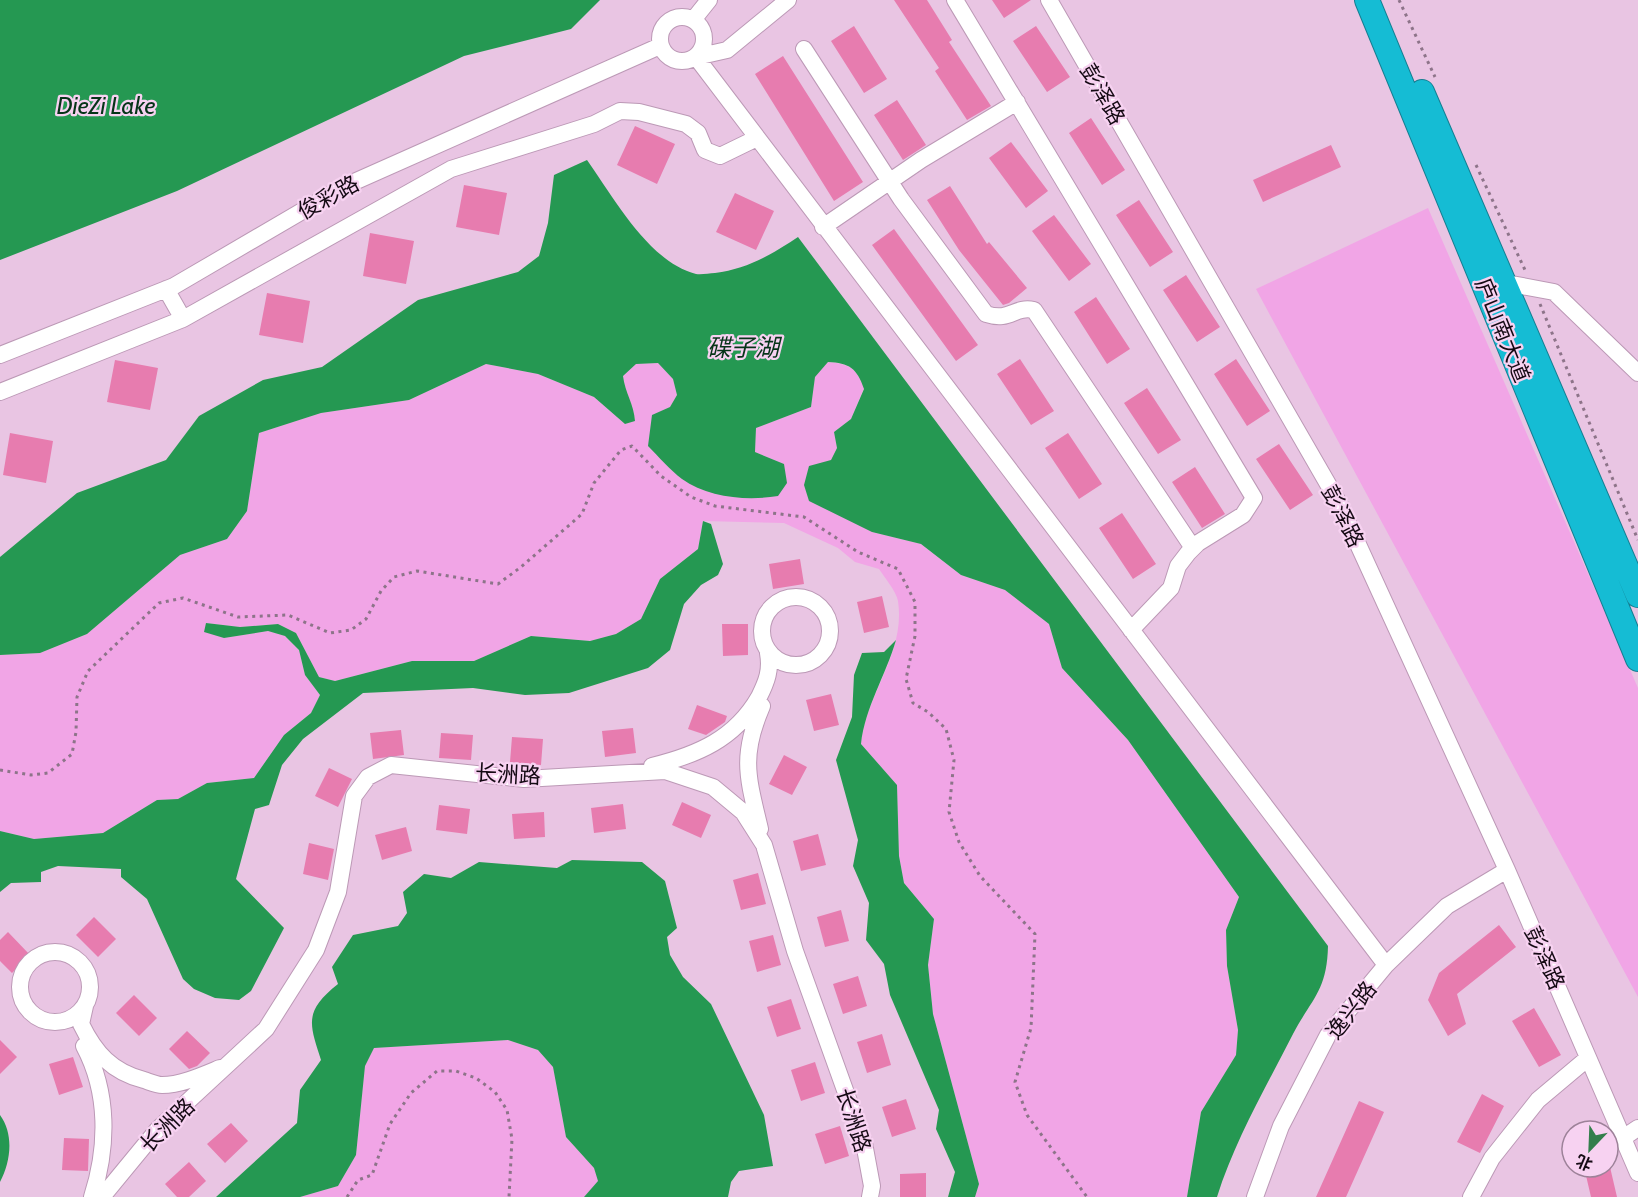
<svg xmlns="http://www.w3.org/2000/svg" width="1638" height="1197" font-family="Cabin,'Noto Sans SC',sans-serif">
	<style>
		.green { fill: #f1a5e6 }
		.water { fill: #259852 }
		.building { fill: #e77caf }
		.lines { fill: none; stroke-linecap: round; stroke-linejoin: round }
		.minor-casing { stroke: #bc99b6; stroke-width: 18 }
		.highway-casing { stroke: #157e91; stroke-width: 26 }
		.path { stroke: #8d7489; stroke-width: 3; stroke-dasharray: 3 4.5; stroke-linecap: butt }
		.minor { stroke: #fff; stroke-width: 16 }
		.highway { stroke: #15bcd4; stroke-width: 24 }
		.labels { text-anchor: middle; stroke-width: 4.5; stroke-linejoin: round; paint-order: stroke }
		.street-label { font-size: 22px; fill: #150a14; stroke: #f7d2f1 }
		.water-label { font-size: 24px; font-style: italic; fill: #063418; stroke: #f7d2f1 }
	</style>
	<rect width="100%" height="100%" fill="#e9c5e3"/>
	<!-- green -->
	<path class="green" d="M1428,208L1638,688V997L1256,289Z
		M828,362C849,364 857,368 864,388L851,419L834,432L837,448L831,460L872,532L921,544L961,575L1005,590L1049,624L1062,668L1128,740L1239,897L1226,930L1227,966L1238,1030L1236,1055L1201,1112L1187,1197H975L979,1184L933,1014L928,965L934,919L904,883L899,856L897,785L861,744C866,694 906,653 898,601C896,591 885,578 879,569L855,562L838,548L784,523L703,521L698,549L660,579L641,619L616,634L590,641L531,636L474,661H412L335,681L319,677L296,633L278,624L240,627L206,623L224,638L268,631L285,636L299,650L305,675L320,695L311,713L284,735L254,778L207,783L178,799L157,800L103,833L34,839L0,831V655L40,653L87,634L180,555L227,539L247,511L259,433L321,413L409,400L486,364L538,374L594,397L625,424L635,420C633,404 625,393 623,376L636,364L658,363L673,379L677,395L670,407L652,416L784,464L755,452L756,428L811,407L815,376Z
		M508,1040L538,1050L553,1067L566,1137L594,1168L599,1181L584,1197H300L338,1186L356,1155L365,1065L374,1048Z"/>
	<!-- water -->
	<path class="water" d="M0,0H600L571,29L464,56L177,191L0,260Z
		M587,160C614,198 649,262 696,274C702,275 709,273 715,273C747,269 771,255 798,237L1328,946C1327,991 1312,998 1293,1034C1266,1087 1235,1140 1217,1197H1187L1201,1112L1236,1055L1238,1030L1227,966L1226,930L1239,897L1128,740L1062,668L1049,624L1005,590L961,575L921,544L872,532L809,501L804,485L809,466L831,460L837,448L834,432L851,419L864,389C857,368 849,363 828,362L815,377L811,407L756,428L755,452L784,464L787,483L778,496C748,501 708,498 682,479C670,470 659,457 648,446L652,415L670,407L677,395L673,379L658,363L636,364L623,376C625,393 634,404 635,421L625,424L594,397L538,374L486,364L409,400L321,413L259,433L247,511L227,539L180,555L87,634L40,653L0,655V557L77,493L166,460L199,416L263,380L322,367L418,300L518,272L539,256L548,223L554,175Z
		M703,521L711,524L723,564L718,575L701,585L684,604L670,650L648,668L569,693L525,695L473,688L363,693L303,739L282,765L269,805L255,809L236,879L284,928L251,991L239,1000L215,998L194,989L183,979L147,899L121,877V869L58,866L41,872V882L11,883L0,892V831L34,839L103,833L157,800L178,799L207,783L254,778L284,735L311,713L320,695L305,675L299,650L285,636L268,631L224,638L204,632L206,623L240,627L278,624L296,633L319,677L335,681L412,661H474L531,636L590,641L616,634L641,619L660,579L698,549Z
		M896,640C886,675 865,707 861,744L897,785L899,856L904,883L934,919L928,965L933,1014L979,1184L975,1197H948L955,1172L936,1129L939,1110L890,995L884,964L866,940L869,903L853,866L858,840L836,760L852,717L854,675L862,653L884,652Z
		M572,860L642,862L665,881L677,928L667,937L670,955L683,977L711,1004L764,1115L773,1166L739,1171L731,1182L728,1197H584L598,1181L594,1168L566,1137L553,1067L538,1050L508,1040L374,1048L365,1066L356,1155L338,1186L300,1197H216L297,1123L300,1090L321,1060C309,1023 304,1011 338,984L332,967L353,935L398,926L407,913L403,892L424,874L451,878L479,862L557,868Z
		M0,1115C14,1134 11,1161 0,1182Z"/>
	<!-- building -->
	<path class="building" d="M894,0H927L952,40L949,42L991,106L967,120L935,71L939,68Z
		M992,0H1031L1004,18Z
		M854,26L887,79L864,93L831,41Z
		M1036,26L1070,77L1047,92L1013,41Z
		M783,56L863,182L834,201L755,74Z
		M897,100L926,145L903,160L874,115Z
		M1091,118L1125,170L1102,185L1069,133Z
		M635,126L675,144L657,184L617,165Z
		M1011,142L1048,191L1026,208L989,158Z
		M1331,145L1341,167L1263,202L1253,180Z
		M464,185L507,193L499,235L456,227Z
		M950,186L987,244L989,242L1027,288L1009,303L1003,305L959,250L927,200Z
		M735,193L774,211L756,250L716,232Z
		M1139,200L1173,252L1150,267L1116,215Z
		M1054,215L1091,264L1069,281L1032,231Z
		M894,229L978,345L956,361L872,245Z
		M370,233L414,241L406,284L363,276Z
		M1186,275L1220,327L1197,342L1163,290Z
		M267,293L310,301L303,343L259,335Z
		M1096,297L1130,349L1107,364L1074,312Z
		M1020,359L1054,411L1031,425L997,374Z
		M1236,359L1270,411L1247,426L1214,374Z
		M115,360L158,368L150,410L107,402Z
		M1147,388L1181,440L1158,454L1124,403Z
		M10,433L53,441L46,483L3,475Z
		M1068,433L1102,484L1079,499L1045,448Z
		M1279,444L1313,495L1290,510L1256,459Z
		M1195,467L1225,514L1202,528L1172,482Z
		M1122,513L1156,564L1133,579L1099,528Z
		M800,559L804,584L773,589L769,564Z
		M882,596L889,627L864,633L857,602Z
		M722,624H748V655L723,656Z
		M831,694L839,725L814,731L806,700Z
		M697,705L727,716L725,722L706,735L688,729Z
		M633,728L636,753L605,757L602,731Z
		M401,730L404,755L373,759L370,733Z
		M441,733L473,735L471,760L439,758Z
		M512,737L543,739L541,765L510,762Z
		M784,755L807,767L792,795L769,784Z
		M329,768L352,779L338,807L315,796Z
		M682,802L711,815L701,838L672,825Z
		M623,804L626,829L594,833L591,808Z
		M439,805L470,809L467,834L436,830Z
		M544,812L545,837L514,839L512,814Z
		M406,827L412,851L382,860L375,835Z
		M818,834L826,865L801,871L793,841Z
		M309,843L334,849L328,880L303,874Z
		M758,873L766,904L741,910L733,880Z
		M841,910L849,941L825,947L817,917Z
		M94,917L116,939L98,957L76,935Z
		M1499,925L1516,947L1457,994L1466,1024L1448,1036L1428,1000L1439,973Z
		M8,932L30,955L12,973L0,961V940Z
		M773,935L781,965L757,972L749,941Z
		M858,976L867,1006L843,1014L833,984Z
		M134,995L157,1018L139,1036L116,1013Z
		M791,999L801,1029L777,1037L767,1007Z
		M1534,1008L1561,1055L1539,1067L1512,1021Z
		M187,1031L210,1053L197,1066L189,1069L169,1049Z
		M882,1034L891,1065L867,1073L857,1042Z
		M0,1040L17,1057L0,1074Z
		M73,1057L83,1087L59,1095L49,1064Z
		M815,1062L825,1093L801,1101L791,1070Z
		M1482,1094L1504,1106L1480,1153L1457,1142Z
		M906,1099L916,1129L892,1137L882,1107Z
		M1359,1101L1384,1112L1346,1197H1316Z
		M231,1123L248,1141L225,1163L207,1144Z
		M840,1126L849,1156L825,1164L815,1134Z
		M64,1138L89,1139L88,1171L62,1170Z
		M189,1162L206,1181L189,1197H177L165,1184Z
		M1584,1167H1610L1617,1197H1591Z
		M926,1173V1197H900V1174Z"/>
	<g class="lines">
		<defs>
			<path id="minor" d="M788,0L727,50L696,57L1386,965
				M955,0L1254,498L1243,515L1198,543L1188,553L1178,566L1171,588L1131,630
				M1049,0L1340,505L1507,870L1638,1173
				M660 39a22 22 0 1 1 44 0a22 22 0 1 1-44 0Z
				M693,20L709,0
				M804,49L901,199L986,314C1011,322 1013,306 1034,310L1193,548
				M823,227L921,160L1017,102
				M1506,283L1554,292L1638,373
				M166,289L183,319
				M0,355L174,286L345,186L660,46
				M0,392L183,319L451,169L594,124L620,111L639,112L686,124L698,133L705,150L720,156L757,138
				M762 631a34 34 0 1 1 68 0a34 34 0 1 1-68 0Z
				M652,766C697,755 735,739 759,697C767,681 771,670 768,653
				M760,829C748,778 740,757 762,706
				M20 987a35 35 0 1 1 70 0a35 35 0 1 1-70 0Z
				M85,1006L81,1024C95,1053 112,1072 144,1080C150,1082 157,1085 162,1085C181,1085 203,1075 220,1068
				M84,1046C109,1093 108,1147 92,1197
				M1623,1138L1638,1128
				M102,1197L158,1129L266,1029L316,950L338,892L354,796L368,777L391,765L524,779L665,771L713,787L743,812L764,845L795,951L864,1143L872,1186L870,1197
				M1255,1197L1281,1126L1328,1035L1386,965L1447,906L1507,870
				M1471,1197L1492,1158L1538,1100L1588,1058"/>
			<path id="highway" d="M1367,0L1638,659
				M1422,92L1638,595"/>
		</defs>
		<!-- minor casing -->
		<use href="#minor" class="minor-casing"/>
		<!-- highway casing -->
		<use href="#highway" class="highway-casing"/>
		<!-- path -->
		<path class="path" d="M1399,0L1435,77
			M1476,165L1525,270
			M1540,304L1638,540
			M0,770L31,775L48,773L72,754L76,732L77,697L88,671L159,603L183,598L238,617L288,615L330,633L351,630L366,619L381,591L394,577L417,571L498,584L521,567L582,514L594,483L621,450L632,446L661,476L691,497L715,506L804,517L858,552L898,569L915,602V636L906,679L913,703L928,712L946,729L954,760L949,812L959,842L980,876L1035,934L1031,1028L1015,1082L1027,1115L1087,1197
			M347,1197L358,1180L372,1175L390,1124L411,1093L437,1071H456L476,1078L495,1092L507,1110L512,1139L509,1197"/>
		<!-- minor -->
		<use href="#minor" class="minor"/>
		<!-- highway -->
		<use href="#highway" class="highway"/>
	</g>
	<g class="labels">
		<!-- street labels -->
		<g class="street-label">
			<text transform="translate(1103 94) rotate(60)" y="8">彭泽路</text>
			<text transform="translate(328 197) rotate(-29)" y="8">俊彩路</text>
			<text transform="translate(1503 330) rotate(68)" y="8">庐山南大道</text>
			<text transform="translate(1343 516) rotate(63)" y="8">彭泽路</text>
			<text transform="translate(508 774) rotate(3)" y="8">长洲路</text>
			<text transform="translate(1545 958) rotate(66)" y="8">彭泽路</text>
			<text transform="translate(1351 1010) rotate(-52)" y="8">逸兴路</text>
			<text transform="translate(854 1120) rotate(72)" y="8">长洲路</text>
			<text transform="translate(167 1125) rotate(-45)" y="8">长洲路</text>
		</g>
		<!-- water labels -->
		<g class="water-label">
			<text x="106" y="114">DieZi Lake</text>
			<text x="743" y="356">碟子湖</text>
		</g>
	</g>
	<!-- north arrow -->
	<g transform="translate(1590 1149) rotate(203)"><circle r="28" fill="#f7d2f1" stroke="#9d8299" stroke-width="1.5"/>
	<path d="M0-4.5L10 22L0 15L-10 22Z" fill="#337e4c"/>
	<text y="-9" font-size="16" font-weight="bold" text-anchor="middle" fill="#150a14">北</text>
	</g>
</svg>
